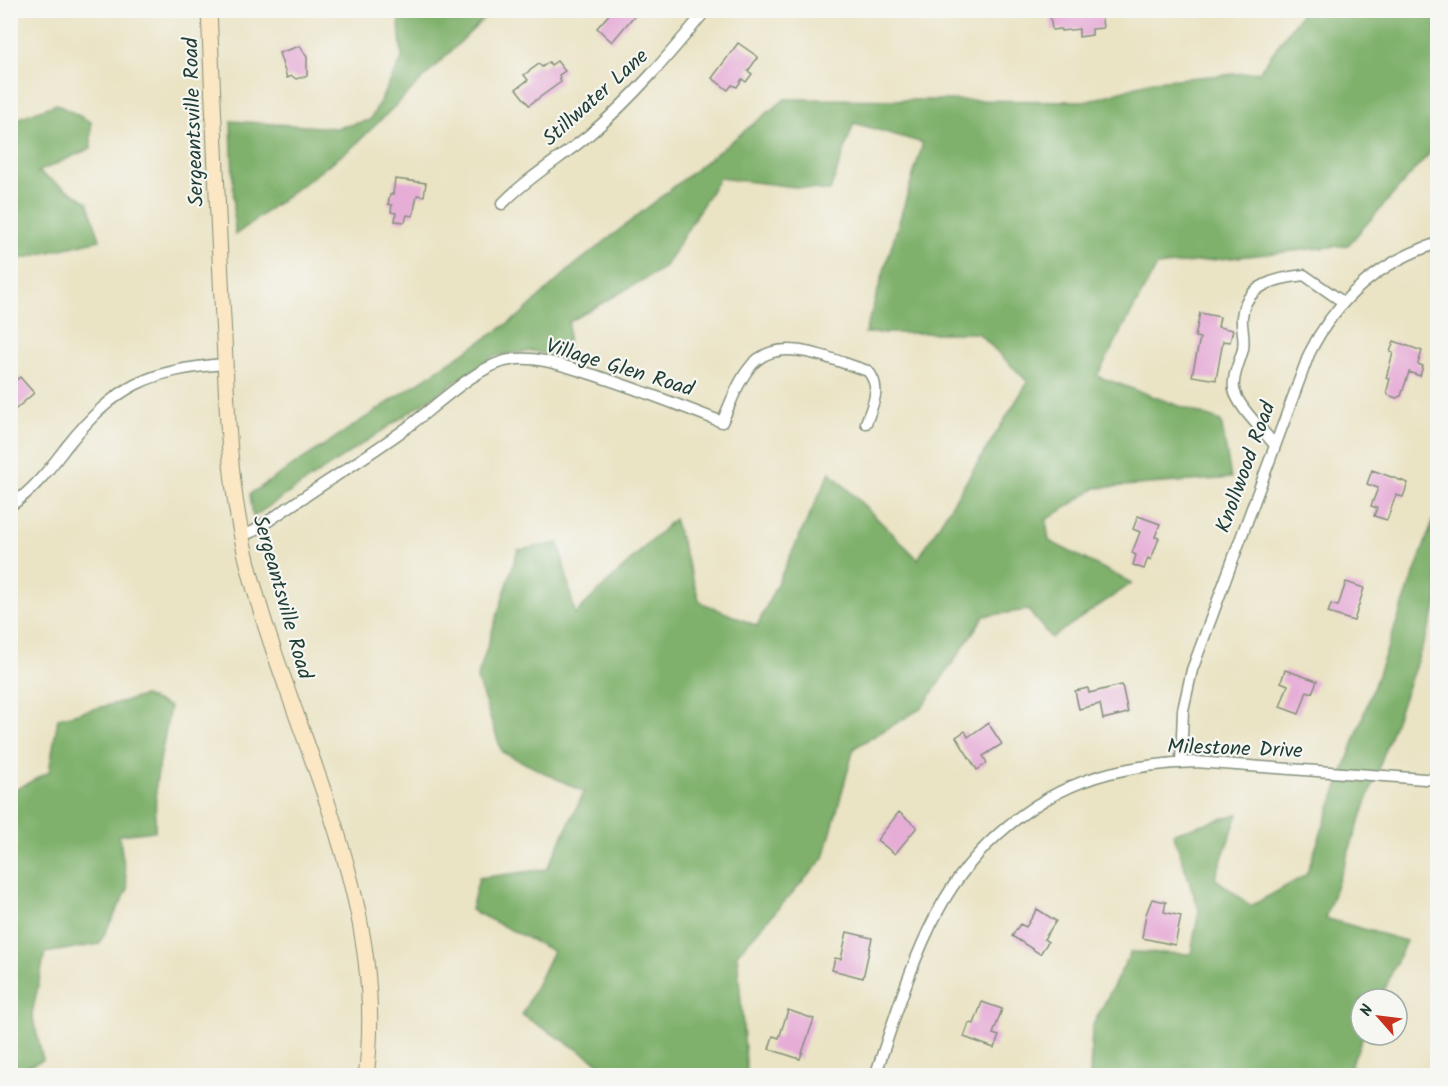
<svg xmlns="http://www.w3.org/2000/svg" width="1448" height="1086" font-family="Kalam,sans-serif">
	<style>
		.forest { fill: #7fb16c; stroke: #4f7750; stroke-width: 1.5 }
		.building { fill: #e6add7 }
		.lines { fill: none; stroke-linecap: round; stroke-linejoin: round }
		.minor-casing { stroke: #84907c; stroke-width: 13 }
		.secondary-casing { stroke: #84907c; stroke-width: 17 }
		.minor { stroke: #fff; stroke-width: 10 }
		.secondary { stroke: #fbe7c3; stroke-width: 15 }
		.labels { text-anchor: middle; stroke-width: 4.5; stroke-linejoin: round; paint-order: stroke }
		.street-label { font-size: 21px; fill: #1f3d34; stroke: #f6f6f2 }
	</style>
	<rect width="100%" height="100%" fill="#f6f6f2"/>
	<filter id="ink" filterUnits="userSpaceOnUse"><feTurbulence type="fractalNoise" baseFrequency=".0167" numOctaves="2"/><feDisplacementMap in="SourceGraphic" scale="12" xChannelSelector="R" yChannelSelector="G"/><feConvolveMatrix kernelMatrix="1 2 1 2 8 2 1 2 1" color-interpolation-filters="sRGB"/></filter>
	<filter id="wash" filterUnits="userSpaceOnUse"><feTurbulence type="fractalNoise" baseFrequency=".008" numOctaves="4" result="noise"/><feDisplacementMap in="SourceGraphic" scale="24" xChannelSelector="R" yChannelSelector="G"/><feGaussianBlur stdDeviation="1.35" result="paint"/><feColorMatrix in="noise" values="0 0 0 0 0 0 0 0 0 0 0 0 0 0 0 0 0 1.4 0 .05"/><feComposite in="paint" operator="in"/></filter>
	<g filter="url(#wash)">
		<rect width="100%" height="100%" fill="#eae3c4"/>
		<!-- forest -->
		<path class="forest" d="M398,11H492L354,146L235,235L231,121L337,128L370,120L402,59Z
			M1303,11H1437V145L1348,245L1157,266L1097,376L1221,421L1231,478L1096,488L1046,520L1049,541L1132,583L1051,638L1028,610L984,616L922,708L854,748L824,858L737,954L747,1075H611V1070L522,1015L553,951L471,910L479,878L547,869L584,792L502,752L477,679L518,550L559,543L575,614L674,519L700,602L757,626L830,472L918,559L1028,382L978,333H865L923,143L854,123L830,191L719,178L664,268L569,322L567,359L533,351L494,356L253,517L250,494L518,317L571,268L785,99L1089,101L1153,81L1259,72Z
			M56,104L91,122V148L38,172L88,202L100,240L11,261V121Z
			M1437,510V605L1325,918L1406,941L1380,999H1361V1035H1364L1350,1067L1430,1075L1090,1076L1092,1027L1131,952L1191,954L1199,910L1173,833L1238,814L1215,878L1251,906L1306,875Z
			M144,696L170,707L156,783L155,831L119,835L128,889L99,944L45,953L32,1014L43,1060L11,1073V792L49,772L58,718Z"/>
		<g id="blocks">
			<!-- building -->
			<path class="building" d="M613,10H639L612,42L597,28Z
				M1059,10H1101L1103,28L1092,29V35L1079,37V29L1061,31V29L1052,30L1050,14L1059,12Z
				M738,43L758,57L748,71L752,74L746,82L742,79L737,87L732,85L728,90L712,78Z
				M300,46L307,57V76L296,79L292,76L287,78L279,53Z
				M557,61L565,71L559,75L561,82L529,105L516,89L528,80L524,75L539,64L542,67L549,62L551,65Z
				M395,179L426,183L424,196L417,195L413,216L407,215L405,222L395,221L396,213L391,212L392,205L388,204L390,194H393Z
				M1200,313L1220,317L1218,327L1233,330L1230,342L1223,341L1216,380L1192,376L1200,338L1195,337Z
				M1394,341L1422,351L1418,364L1423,366L1420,376L1409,372L1401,396L1396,398L1388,395L1387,390L1390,379L1386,378L1393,353L1390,352Z
				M20,377L34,393L10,414V385Z
				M1372,470L1408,483L1403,497L1396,495L1387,520L1374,516L1377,508L1371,506L1378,488L1367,484Z
				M1138,516L1160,524L1155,537L1159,538L1151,560L1148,558L1144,569L1133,565L1136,555L1132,553L1140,532L1133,529Z
				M1346,582L1364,588L1354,621L1328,613L1331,604L1338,606Z
				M1285,670L1317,681L1312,693L1307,691L1299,714L1280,707L1288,685L1281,682Z
				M1122,685L1128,713L1103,719L1100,704L1079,709L1075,691L1088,688L1089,693Z
				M988,723L1002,744L983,756L987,763L977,770L956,737L965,731L968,737Z
				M899,812L917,827L895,854L877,840Z
				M1152,899L1166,902L1164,912L1181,916L1175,945L1142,938L1146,914Z
				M1037,909L1056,921L1044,939L1048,942L1040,954L1012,936L1020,924L1026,927Z
				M847,932L872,938L863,978L832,970L835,958L841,959Z
				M982,1002L1002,1009L993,1034L999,1036L994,1048L964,1037L969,1023L974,1024Z
				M788,1010L814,1019L800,1059L769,1049L773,1036L779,1038Z"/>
		</g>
	</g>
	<g filter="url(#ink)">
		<use href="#blocks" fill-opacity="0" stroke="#84907c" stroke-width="1.5"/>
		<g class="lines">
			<defs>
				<path id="minor" d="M502,204C528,177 560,159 589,135C632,99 670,54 706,10
					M1274,444C1263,430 1237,406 1234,389C1232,375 1240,362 1243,349C1245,335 1241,328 1242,317C1245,285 1277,278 1304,275L1343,302
					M10,506C34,490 50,468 67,446C116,385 149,370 225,364
					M242,536L254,531C302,497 353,466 401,432C430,412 476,365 510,360C538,355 567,367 594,375C637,389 679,405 722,422C730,405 736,386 747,371C774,330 831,360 868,371C882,388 873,404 866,423
					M1181,763L1183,710L1192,670L1309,354C1336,299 1379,262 1438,243
					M875,1076C894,1021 910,964 937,913C972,846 1036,792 1110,773C1138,766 1168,763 1196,762L1438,780"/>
				<path id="secondary" d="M209,10C214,119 218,229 224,337C227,402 228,469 241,533C277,713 392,886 366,1076"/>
			</defs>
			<!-- minor casing -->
			<use href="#minor" class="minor-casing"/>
			<!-- secondary casing -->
			<use href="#secondary" class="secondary-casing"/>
			<!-- minor -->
			<use href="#minor" class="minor"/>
			<!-- secondary -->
			<use href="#secondary" class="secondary"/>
		</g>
	</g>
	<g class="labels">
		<!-- street labels -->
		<g class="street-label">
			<text transform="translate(595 97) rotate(-42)" y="7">Stillwater Lane</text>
			<text transform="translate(193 122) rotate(-92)" y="7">Sergeantsville Road</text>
			<text transform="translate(620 367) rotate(17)" y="7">Village Glen Road</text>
			<text transform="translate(1245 467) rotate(-70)" y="7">Knollwood Road</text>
			<text transform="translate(283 597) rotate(74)" y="7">Sergeantsville Road</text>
			<text transform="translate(1235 748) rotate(2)" y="7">Milestone Drive</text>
		</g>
	</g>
	<!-- margin -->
	<rect width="1448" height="1086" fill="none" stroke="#f6f6f2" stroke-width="36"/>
	<!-- north arrow -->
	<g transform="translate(1379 1017) rotate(298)"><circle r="28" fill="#f6f6f2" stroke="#a0aca6" stroke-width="1.5"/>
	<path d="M0-4.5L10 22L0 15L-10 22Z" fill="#c8321e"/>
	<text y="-9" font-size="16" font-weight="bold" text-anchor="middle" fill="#1f3d34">N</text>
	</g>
</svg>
